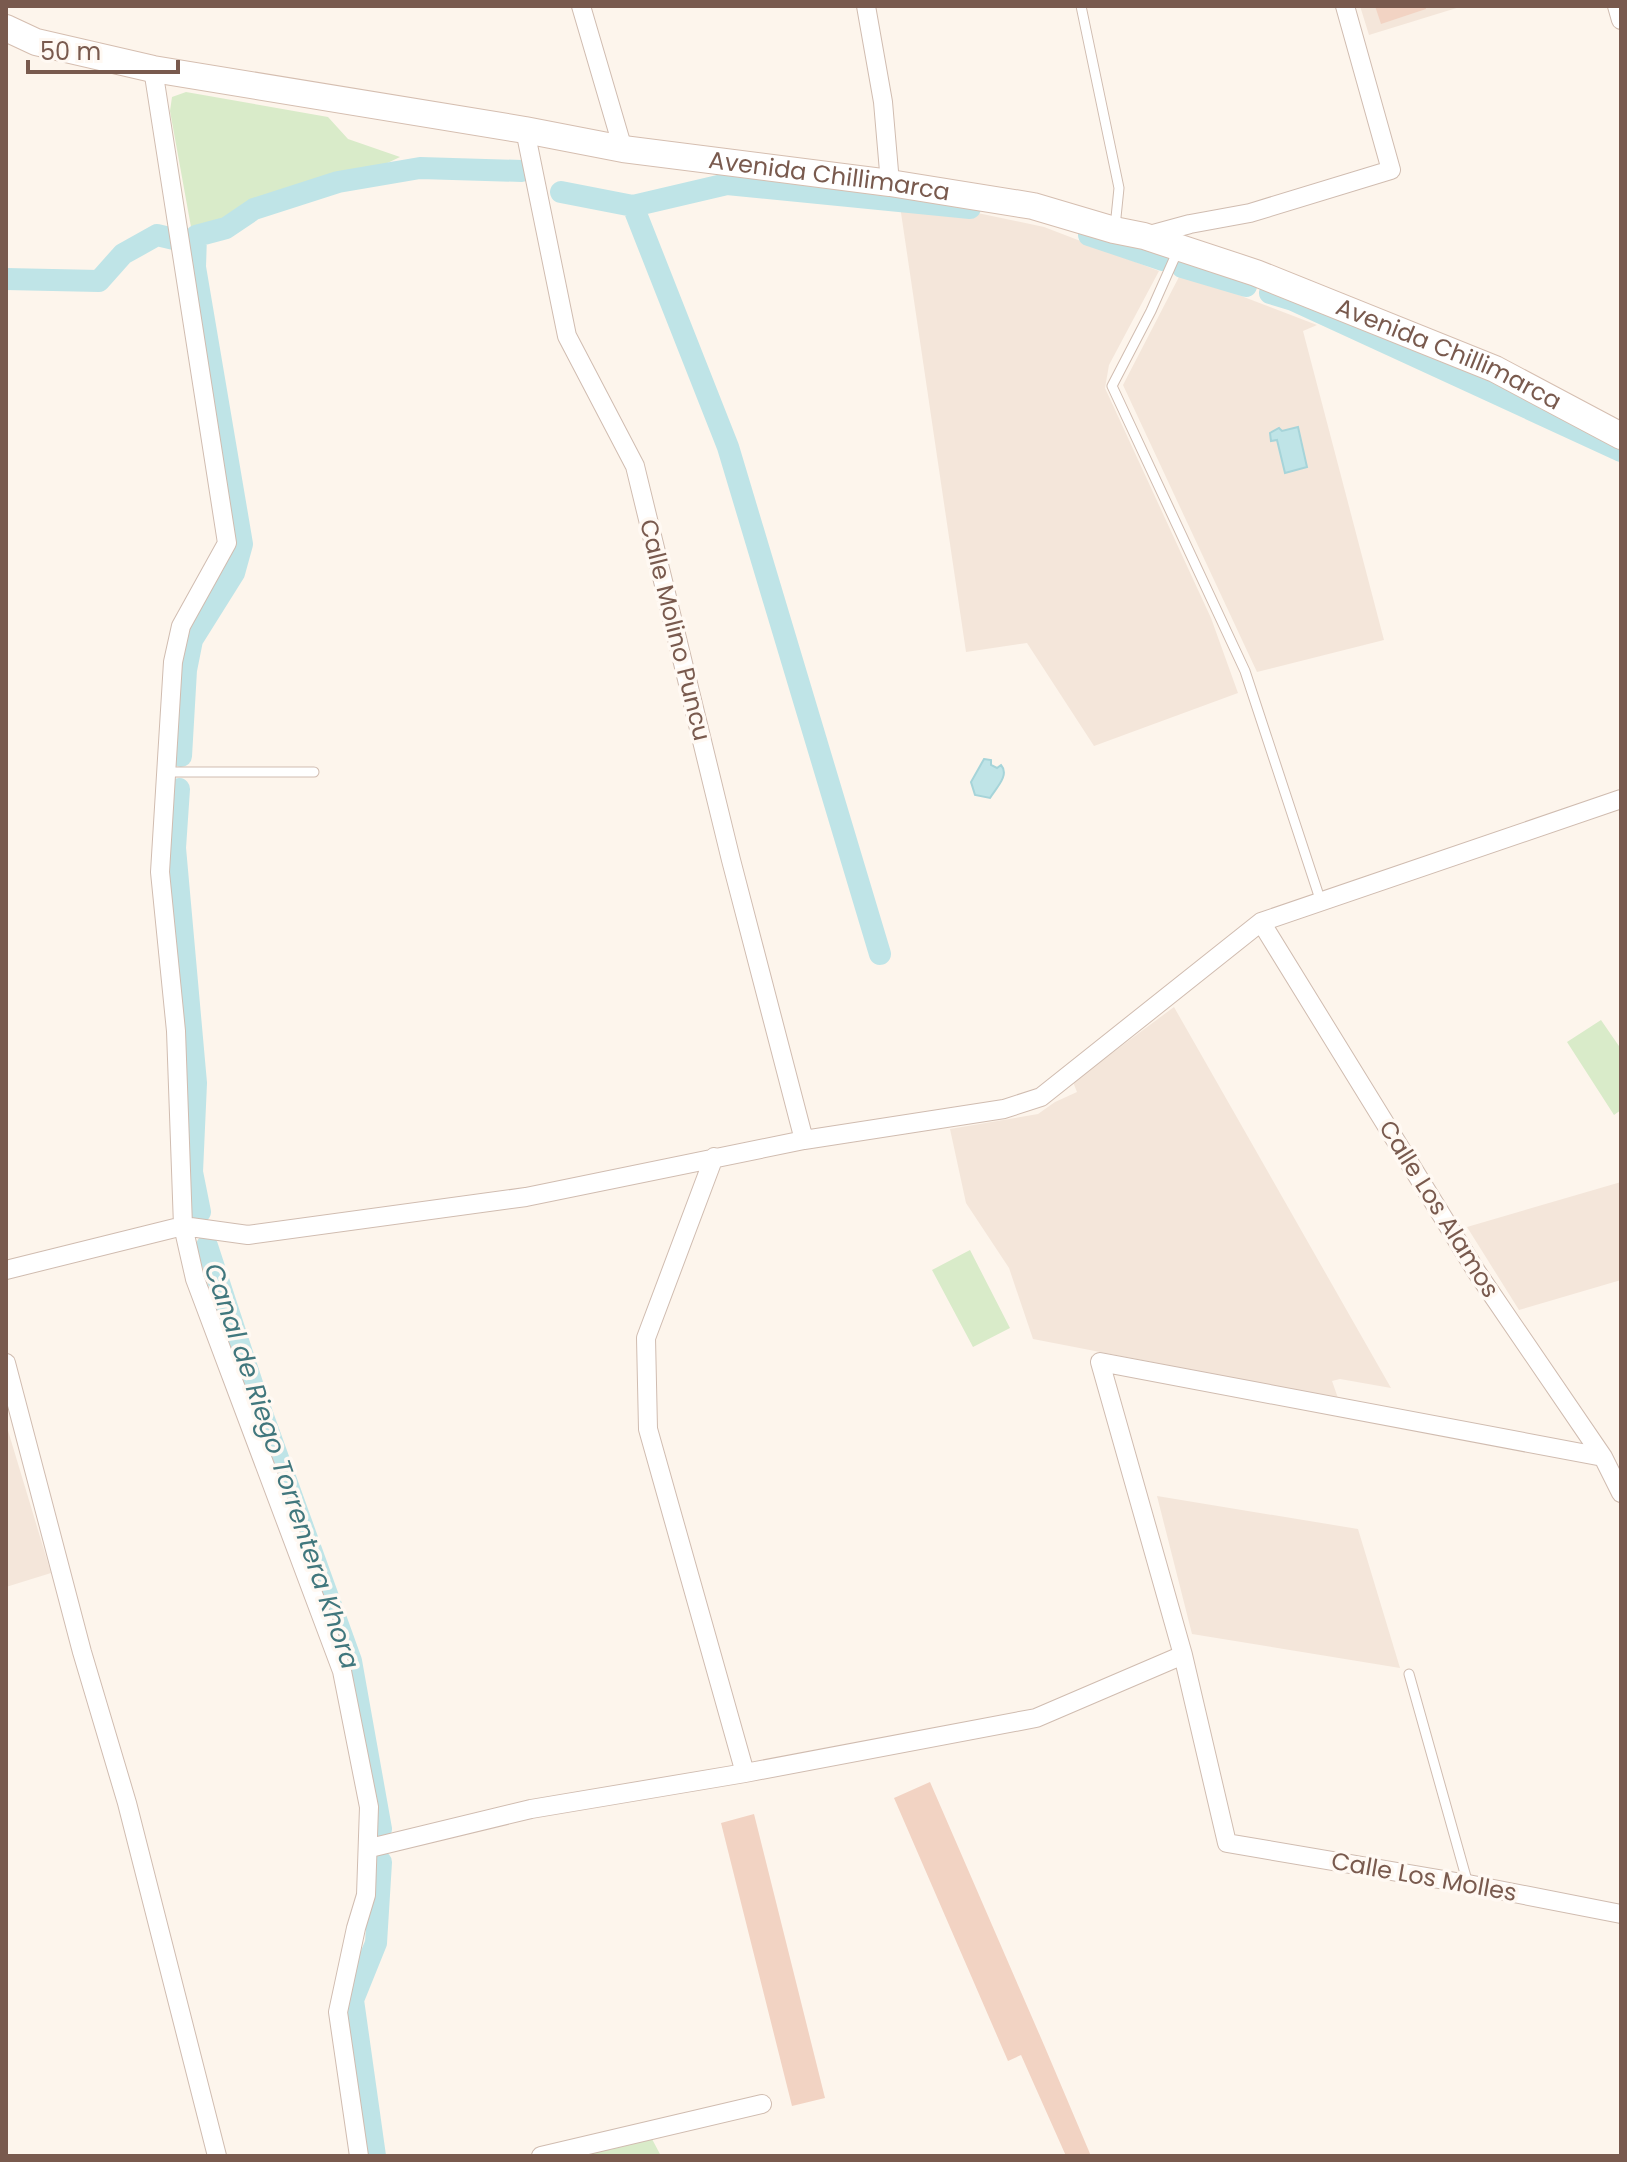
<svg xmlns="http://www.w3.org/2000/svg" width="1627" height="2162" font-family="Poppins,sans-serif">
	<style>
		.residential { fill: #f4e6da }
		.green { fill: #d9ebc9 }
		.water { fill: #bfe4e7; stroke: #a6d4d9; stroke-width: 2 }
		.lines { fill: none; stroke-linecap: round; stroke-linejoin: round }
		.canal { stroke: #bfe4e7; stroke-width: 22 }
		.building { fill: #f2d3c3 }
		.lane-casing { stroke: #d0bcb0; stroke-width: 11 }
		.street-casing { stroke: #d0bcb0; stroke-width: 20 }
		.secondary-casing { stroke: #d5beb0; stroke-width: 28 }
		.lane { stroke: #fff; stroke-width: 9 }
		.street { stroke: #fff; stroke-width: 18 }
		.secondary { stroke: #fff; stroke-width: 26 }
		.labels { text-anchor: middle; stroke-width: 7; stroke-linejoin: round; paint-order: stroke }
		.street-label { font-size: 24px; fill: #795a4e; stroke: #fff9f3 }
		.water-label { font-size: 26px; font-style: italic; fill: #41777d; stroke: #fff9f3 }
	</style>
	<rect width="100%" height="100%" fill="#fdf5ec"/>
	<!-- residential -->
	<path class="residential" d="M1360,6H1463L1369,35Z
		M900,206L968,211L1044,227L1159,271L1109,365L1105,388L1211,618L1238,693L1094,746L1027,643L966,652Z
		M1181,273L1317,325L1303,331L1384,640L1257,672L1123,385Z
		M1174,1007L1391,1388L1340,1379L1332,1381L1338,1398L1033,1339L1009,1268L966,1203L950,1129L1038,1114L1055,1102L1077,1092L1073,1082Z
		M1621,1182V1280L1519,1310L1467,1227Z
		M6,1424L51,1573L6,1587Z
		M1157,1496L1358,1529L1400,1668L1192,1634Z"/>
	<!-- green -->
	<path class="green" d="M186,92L328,117L348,139L400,157L379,167L333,176L252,201L218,222L191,227L170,111L172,97Z
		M1601,1020L1621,1049V1110L1614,1115L1567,1042Z
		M970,1250L1010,1328L973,1347L932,1270Z
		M652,2139L661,2156H573Z"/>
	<!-- water -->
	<path class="water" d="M1298,427L1307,467L1285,473L1277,440L1271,441L1270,433L1279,428L1282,431Z
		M984,759L991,760V765L997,768L1001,765C1010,775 996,788 990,798L975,795L971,782Z"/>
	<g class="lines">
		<!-- canal -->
		<path class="canal" d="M561,192L633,206L727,184L970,208
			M633,206L728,447L880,954
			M1089,235L1163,260
			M1182,267L1246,286
			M6,279L99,281L123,254L157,235L174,239
			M1270,293L1293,300L1621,451
			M181,756L186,670L192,640L234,573L242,544L195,267L196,236L226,228L254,209L338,182L420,168L522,171
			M179,789L175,848L196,1083L192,1172L200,1212
			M207,1246L260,1408L351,1661L381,1829
			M375,2156L353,2000L376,1943L381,1862"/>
	</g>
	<!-- building -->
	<path class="building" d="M1375,6H1425L1426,9L1381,24Z
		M930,1782L1044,2045L1091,2156H1066L1021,2055L1008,2061L894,1798Z
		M754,1814L825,2098L792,2106L721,1823Z"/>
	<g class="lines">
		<defs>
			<path id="lane" d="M1081,6L1119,188L1115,227
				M1178,250L1151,311L1112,386L1245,671L1321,902
				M166,772H314
				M1409,1674L1468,1884"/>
			<path id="street" d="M581,6L623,149
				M866,6L883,102L890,183
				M1617,6L1621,20
				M153,69L227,543L181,626L173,662L160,872L176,1031L183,1226L195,1279L342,1671L369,1807L366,1895L356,1928L338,2012L359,2156
				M525,130L567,336L635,466L731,860L804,1140
				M1146,236L1190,224L1250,213L1391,170L1345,6
				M1261,922L1476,1271L1603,1457L1621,1493
				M714,1157L646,1338L648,1429L745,1773
				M6,1270L183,1226L248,1235L526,1197L804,1140L1004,1109L1041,1097L1261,922L1621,799
				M6,1363L82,1652L127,1803L217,2156
				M1603,1457L1100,1362L1183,1655L1227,1843L1468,1884L1621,1914
				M370,1848L531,1809L745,1773L1036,1718L1183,1655
				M541,2156L762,2104"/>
			<g id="secondary">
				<path id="s1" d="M6,28L36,42L153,69L525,130L623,149L890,183L1033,206L1114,230L1144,236L1256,273L1495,369L1621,436"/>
			</g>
		</defs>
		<!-- lane casing -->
		<use href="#lane" class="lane-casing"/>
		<!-- street casing -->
		<use href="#street" class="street-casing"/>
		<!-- secondary casing -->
		<use href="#secondary" class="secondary-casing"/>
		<!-- lane -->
		<use href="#lane" class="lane"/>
		<!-- street -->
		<use href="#street" class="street"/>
		<!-- secondary -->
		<use href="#secondary" class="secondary"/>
	</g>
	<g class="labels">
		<!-- street labels -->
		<g class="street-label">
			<text dy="8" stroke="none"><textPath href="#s1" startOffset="838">Avenida Chillimarca</textPath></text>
			<text dy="8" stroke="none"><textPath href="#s1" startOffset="1486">Avenida Chillimarca</textPath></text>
			<text transform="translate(675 630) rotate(76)" y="8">Calle Molino Puncu</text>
			<text transform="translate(1439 1209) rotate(58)" y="8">Calle Los Alamos</text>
			<text transform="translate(1424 1877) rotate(10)" y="8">Calle Los Molles</text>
		</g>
		<!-- water labels -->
		<g class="water-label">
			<text transform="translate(282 1466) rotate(71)" y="9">Canal de Riego Torrentera Khora</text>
		</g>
	</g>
	<!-- border -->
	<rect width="1627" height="2162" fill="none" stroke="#795a4e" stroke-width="16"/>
	<!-- scale -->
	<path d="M28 60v12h150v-12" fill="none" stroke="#795a4e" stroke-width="4"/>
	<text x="40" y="60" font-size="24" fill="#795a4e" stroke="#fff9f3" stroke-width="6" paint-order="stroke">50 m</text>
</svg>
